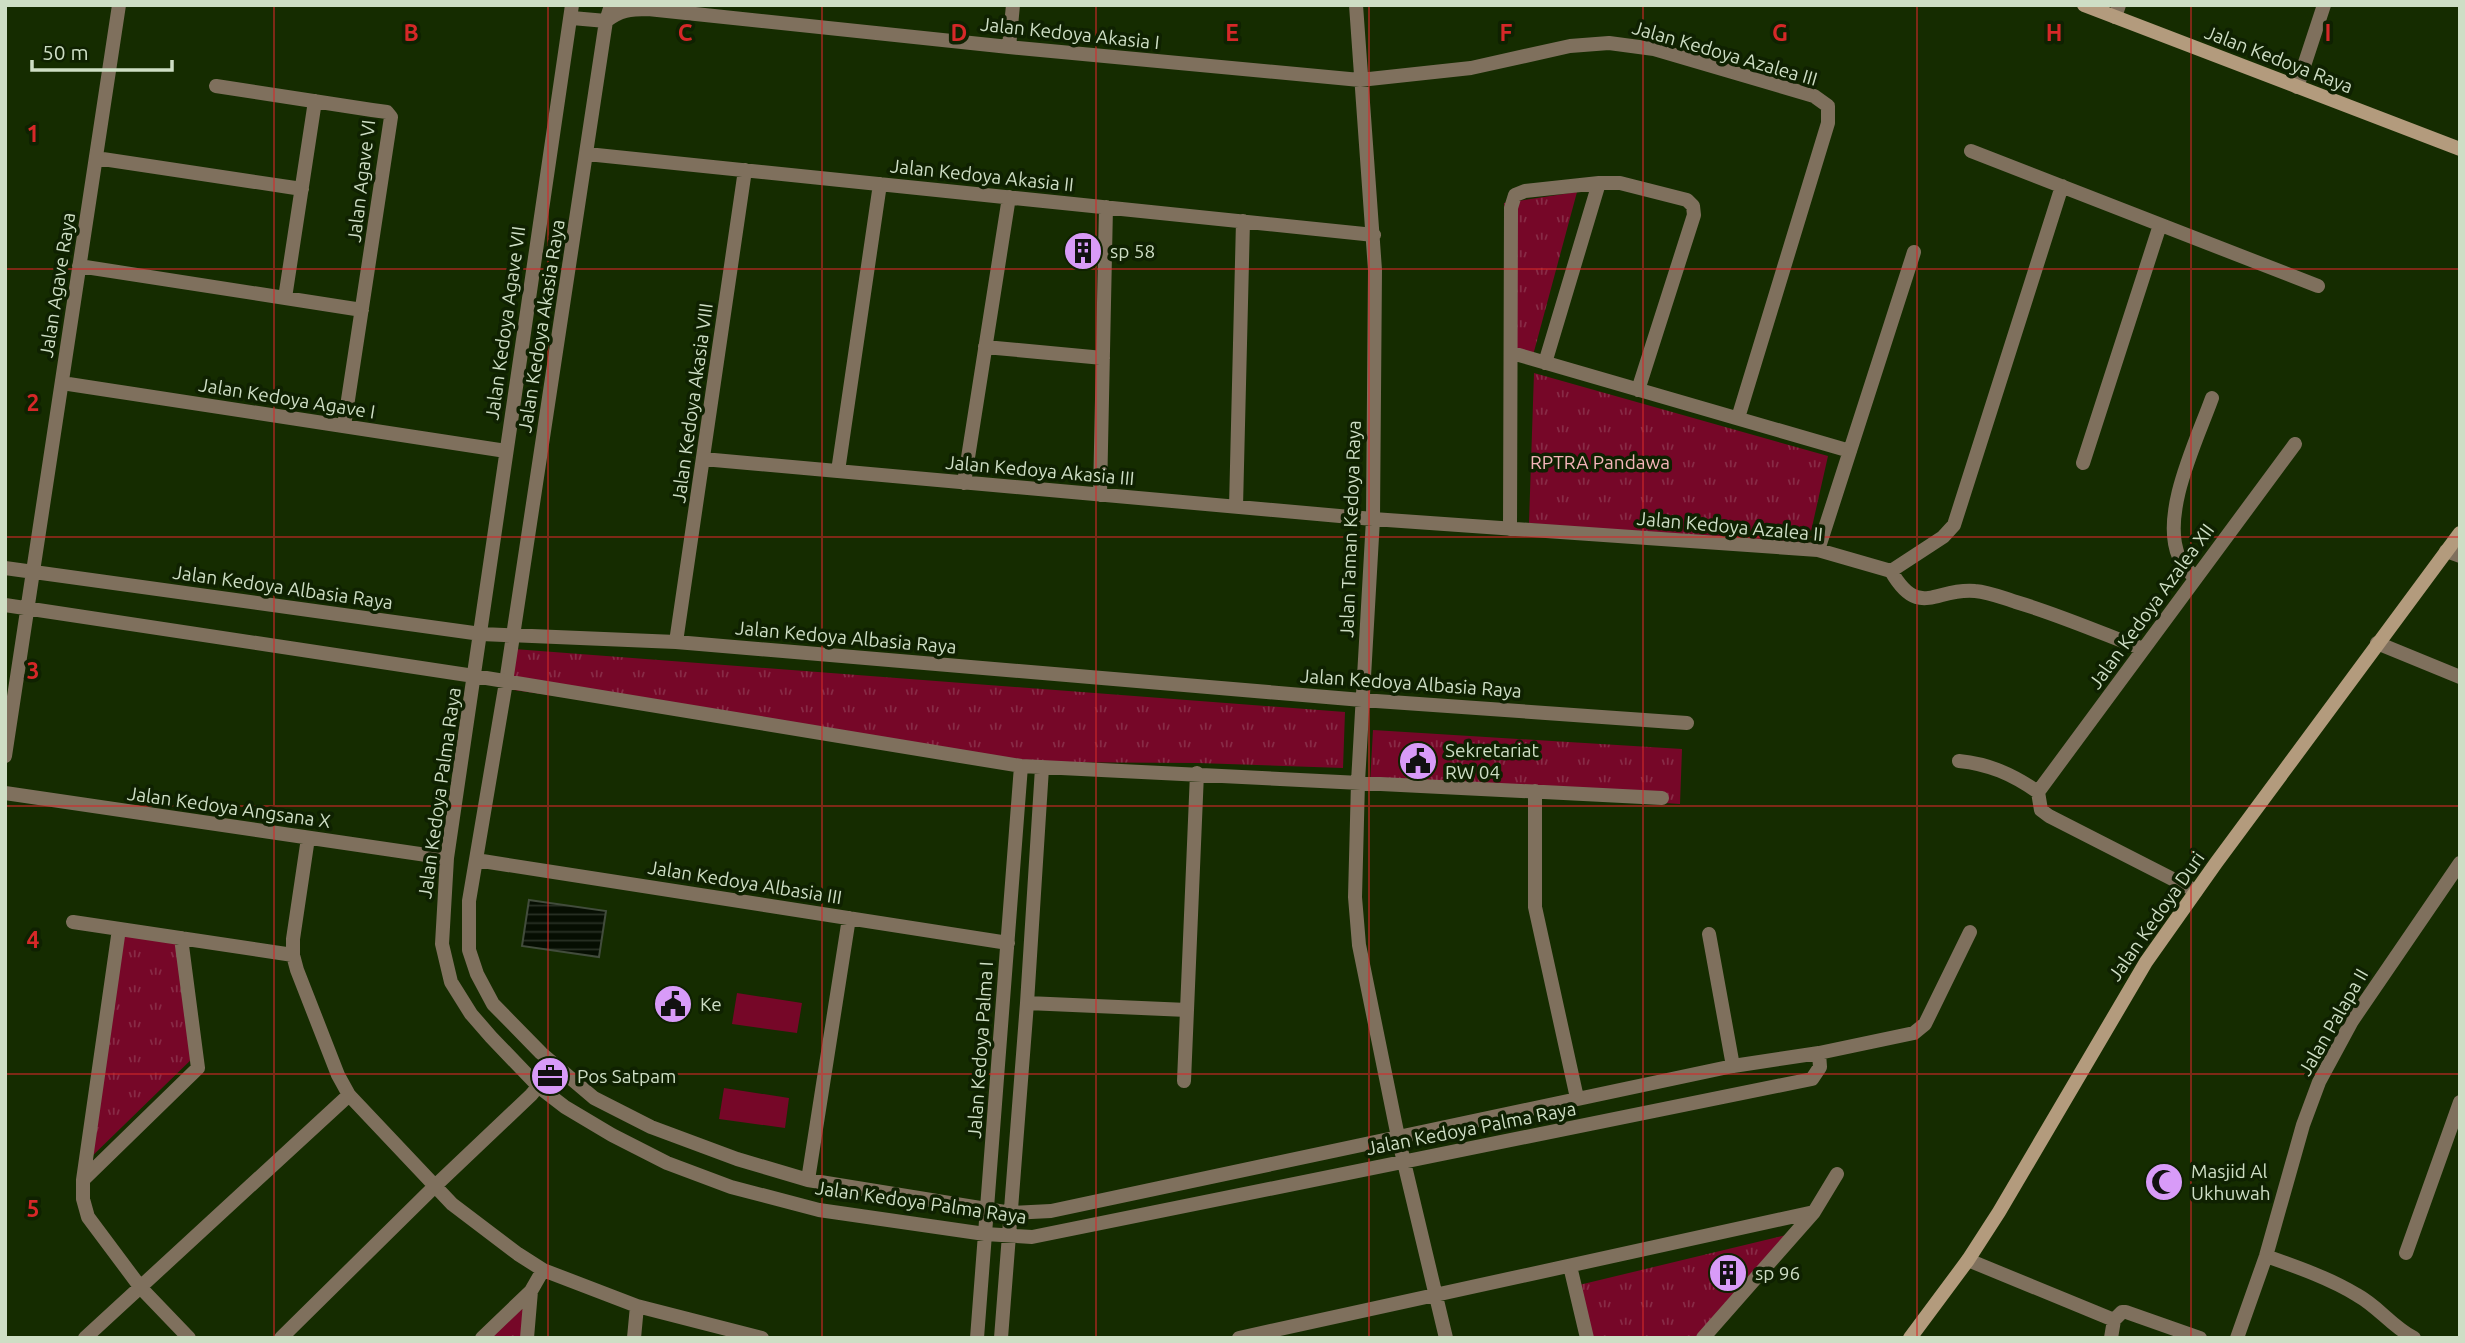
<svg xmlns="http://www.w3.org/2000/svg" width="2465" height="1343" font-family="Ubuntu,sans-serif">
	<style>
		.grass { fill: url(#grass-tufts) }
		.pitch { fill: #760728 }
		.water { fill: url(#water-rules); stroke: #424c3c; stroke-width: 2 }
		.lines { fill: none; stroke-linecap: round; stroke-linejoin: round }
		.street { stroke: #7f705d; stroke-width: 14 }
		.secondary { stroke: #b39b7d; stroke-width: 14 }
		.grid { fill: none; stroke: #d62828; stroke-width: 2; stroke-opacity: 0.55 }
		.labels { text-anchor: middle; stroke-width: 7; stroke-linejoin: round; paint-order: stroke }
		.street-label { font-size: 19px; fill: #cedec5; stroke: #0f2101 }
		.poi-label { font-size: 19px; fill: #cedec5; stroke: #0f2101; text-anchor: start }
		.park-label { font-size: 19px; fill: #f5b5ba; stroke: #0f2101 }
		.grid-label { font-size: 23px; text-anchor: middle; font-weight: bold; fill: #d62828; stroke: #0f2101; stroke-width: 7; stroke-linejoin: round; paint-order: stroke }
	</style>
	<defs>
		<pattern id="grass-tufts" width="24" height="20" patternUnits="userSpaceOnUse" patternTransform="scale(1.75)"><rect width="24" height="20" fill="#760728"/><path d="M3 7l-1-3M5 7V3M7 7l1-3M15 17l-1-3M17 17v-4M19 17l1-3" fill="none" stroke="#882b46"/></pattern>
		<pattern id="water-rules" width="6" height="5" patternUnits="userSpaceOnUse" patternTransform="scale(1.75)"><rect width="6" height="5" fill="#060e02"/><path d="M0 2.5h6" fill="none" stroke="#293125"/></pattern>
	</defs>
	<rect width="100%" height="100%" fill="#152c00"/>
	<!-- grass -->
	<path class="grass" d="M1577,192L1532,359L1515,352L1504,203Z
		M1534,373L1828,456L1807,549L1529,523Z
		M514,649L1345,712L1343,768L1198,763L1024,762L507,689Z
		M1373,730L1682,749L1680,804L1370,784Z
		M124,935L176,944L199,1052L85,1163Z
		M1799,1232L1704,1338H1592L1579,1285Z
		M526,1302L523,1338H491Z"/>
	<!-- pitch -->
	<path class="pitch" d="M737,993L802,1003L797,1033L732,1024Z
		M724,1088L789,1098L785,1128L719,1119Z"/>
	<!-- water -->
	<path class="water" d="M529,900L606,911L599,957L522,946Z"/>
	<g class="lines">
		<!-- street -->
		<path class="street" d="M572,5L447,858L442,944L451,982L471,1014L491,1037L539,1087L565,1107L612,1135L667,1163L731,1187L819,1210L985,1234L1032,1237L1812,1079L1820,1067L1819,1053
			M611,5L606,21L506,682L469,901V950L477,974L493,1004L541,1053L594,1098L651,1127L737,1159L808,1180L1011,1213L1051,1211L1733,1066L1819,1053L1914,1033L1925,1024L1970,932
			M1356,5L1375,270L1373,519L1358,782L1355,897L1359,945L1398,1137L1446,1338
			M2115,17L2119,5
			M572,18L606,21C620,10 630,9 648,9L1009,47L1360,80L1471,68L1570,46L1609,43L1654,49L1814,96L1828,106V123L1738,418
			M1009,47L1013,5
			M216,86L372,110L387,112L391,117L344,426
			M2297,87L2324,5
			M1971,151L2318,286
			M587,154L1374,235
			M96,158L302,189
			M79,266L362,310
			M285,298L315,101
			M985,347L1103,358
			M1512,353L1850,451
			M1545,363L1599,183
			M62,383L506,451
			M703,459L1373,519L1818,550L1891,571C1919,620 1936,587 1975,591C1989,592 2003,598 2016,602C2060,615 2101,633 2143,649
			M2083,463L2160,225
			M838,471L880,184
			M964,483L1009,197
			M1100,495L1106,207
			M1236,507L1243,221
			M1510,529L1511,208L1515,195L1525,191L1599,183H1620L1687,200L1693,206L1694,215L1638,390
			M1818,550L1914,252
			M2446,551L2460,556
			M5,568L481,634L676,642L1362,700L1687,723
			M1891,571L1943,537L1954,525L2062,186
			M2195,579C2190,572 2182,564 2179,557C2160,514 2197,440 2212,398
			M5,605L474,676L1021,766L1662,798
			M676,642L745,170
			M2377,643L2460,677
			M5,756L119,5
			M1959,761C1989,764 2012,774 2038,792
			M1535,791V907L1577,1098
			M5,793L447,858
			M308,838L293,939V955L297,970L338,1075L349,1095L452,1204L518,1254L543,1270L637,1306L762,1338
			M476,860L1008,943
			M2196,891L2049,816L2041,810L2038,792L2295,444
			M73,922L293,955
			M119,929L83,1180V1199L88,1217L141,1288L189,1338
			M1709,934L1733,1066
			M1027,1003L1187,1010
			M1184,1081L1197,773
			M83,1180L198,1068L181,938
			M808,1180L849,918
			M2406,1253L2460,1102
			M2266,1256C2297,1267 2329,1278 2357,1295C2379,1307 2391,1326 2414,1338
			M1968,1260L2114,1320
			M1570,1266L1587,1338
			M2114,1320L2122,1312H2126L2200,1338
			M85,1338L349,1095
			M281,1338L434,1187L531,1095C541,1085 541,1070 557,1068
			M482,1338L531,1291
			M527,1338L531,1291L543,1270
			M634,1338L637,1306
			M977,1338L1021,766
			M1001,1338L1027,1003L1042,768
			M1239,1338L1814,1212
			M1703,1338L1814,1212L1837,1174
			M2111,1338L2114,1320
			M2237,1338L2266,1256L2303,1125L2319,1082L2352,1021L2460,863"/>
		<!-- secondary -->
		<path class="secondary" d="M2084,5L2460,149
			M1910,1338L1968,1260L1999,1212L2146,962L2216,863L2460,533"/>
	</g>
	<!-- grid -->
	<path class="grid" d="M274,5V1338M548,5V1338M822,5V1338M1096,5V1338M1369,5V1338M1643,5V1338M1917,5V1338M2191,5V1338M5,269H2460M5,537H2460M5,806H2460M5,1074H2460"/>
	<!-- icons -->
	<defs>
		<symbol id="building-disc" viewBox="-11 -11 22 22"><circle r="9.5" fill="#d89bf8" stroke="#0f2101"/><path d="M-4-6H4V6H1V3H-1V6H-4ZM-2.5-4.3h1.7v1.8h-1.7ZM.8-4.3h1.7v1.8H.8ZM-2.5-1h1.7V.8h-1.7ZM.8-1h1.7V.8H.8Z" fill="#111"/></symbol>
		<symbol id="civic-disc" viewBox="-11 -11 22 22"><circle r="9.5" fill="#d89bf8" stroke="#0f2101"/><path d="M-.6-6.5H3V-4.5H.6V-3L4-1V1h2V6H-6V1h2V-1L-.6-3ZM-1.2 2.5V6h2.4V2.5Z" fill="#111"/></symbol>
		<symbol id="office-disc" viewBox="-11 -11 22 22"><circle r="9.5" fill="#d89bf8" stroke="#0f2101"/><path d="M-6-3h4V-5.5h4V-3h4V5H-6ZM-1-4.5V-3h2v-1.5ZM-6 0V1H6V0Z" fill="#111"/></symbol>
		<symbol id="mosque-disc" viewBox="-11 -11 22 22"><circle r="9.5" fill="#d89bf8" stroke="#0f2101"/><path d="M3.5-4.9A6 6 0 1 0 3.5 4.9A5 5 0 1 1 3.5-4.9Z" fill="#111"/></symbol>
	</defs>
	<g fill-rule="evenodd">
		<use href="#building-disc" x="1061" y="229" width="44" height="44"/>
		<use href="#civic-disc" x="1396" y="739" width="44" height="44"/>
		<use href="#civic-disc" x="651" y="982" width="44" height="44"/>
		<use href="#office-disc" x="528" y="1054" width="44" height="44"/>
		<use href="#mosque-disc" x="2142" y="1160" width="44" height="44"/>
		<use href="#building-disc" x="1706" y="1251" width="44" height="44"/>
	</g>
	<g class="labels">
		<!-- street labels -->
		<g class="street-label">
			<text transform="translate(1070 33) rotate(6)" y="7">Jalan Kedoya Akasia I</text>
			<text transform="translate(1725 53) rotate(16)" y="7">Jalan Kedoya Azalea III</text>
			<text transform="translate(2279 59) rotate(21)" y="7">Jalan Kedoya Raya</text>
			<text transform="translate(982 175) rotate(6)" y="7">Jalan Kedoya Akasia II</text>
			<text transform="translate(361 181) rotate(-83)" y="7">Jalan Agave VI</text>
			<text transform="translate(57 285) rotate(-81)" y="7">Jalan Agave Raya</text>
			<text transform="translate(505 323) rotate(-82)" y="7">Jalan Kedoya Agave VII</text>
			<text transform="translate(541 326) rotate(-81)" y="7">Jalan Kedoya Akasia Raya</text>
			<text transform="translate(287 398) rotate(9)" y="7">Jalan Kedoya Agave I</text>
			<text transform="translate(692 403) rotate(-82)" y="7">Jalan Kedoya Akasia VIII</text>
			<text transform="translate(1040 470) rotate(5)" y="7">Jalan Kedoya Akasia III</text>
			<text transform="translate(1730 526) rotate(5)" y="7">Jalan Kedoya Azalea II</text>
			<text transform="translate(1350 529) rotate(-88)" y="7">Jalan Taman Kedoya Raya</text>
			<text transform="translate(283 587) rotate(8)" y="7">Jalan Kedoya Albasia Raya</text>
			<text transform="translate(2151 606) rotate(-54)" y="7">Jalan Kedoya Azalea XII</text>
			<text transform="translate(846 637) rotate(5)" y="7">Jalan Kedoya Albasia Raya</text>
			<text transform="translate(1411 683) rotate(4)" y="7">Jalan Kedoya Albasia Raya</text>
			<text transform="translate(439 793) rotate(-82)" y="7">Jalan Kedoya Palma Raya</text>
			<text transform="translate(229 807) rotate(8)" y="7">Jalan Kedoya Angsana X</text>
			<text transform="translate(745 882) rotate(9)" y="7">Jalan Kedoya Albasia III</text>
			<text transform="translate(2156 916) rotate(-55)" y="7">Jalan Kedoya Duri</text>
			<text transform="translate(2333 1022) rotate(-60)" y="7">Jalan Palapa II</text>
			<text transform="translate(980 1050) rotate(-86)" y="7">Jalan Kedoya Palma I</text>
			<text transform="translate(1471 1128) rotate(-11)" y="7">Jalan Kedoya Palma Raya</text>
			<text transform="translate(921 1202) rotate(8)" y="7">Jalan Kedoya Palma Raya</text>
		</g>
		<!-- poi labels -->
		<g class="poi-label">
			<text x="1110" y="258">sp 58</text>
			<text x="1445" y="757">Sekretariat<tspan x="1445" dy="22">RW 04</tspan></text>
			<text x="700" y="1011">Ke</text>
			<text x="577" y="1083">Pos Satpam</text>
			<text x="2191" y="1178">Masjid Al<tspan x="2191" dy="22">Ukhuwah</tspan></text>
			<text x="1755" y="1280">sp 96</text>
		</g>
		<!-- park labels -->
		<g class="park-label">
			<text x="1600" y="469">RPTRA Pandawa</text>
		</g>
	</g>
	<g class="grid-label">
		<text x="411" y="41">B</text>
		<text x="685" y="41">C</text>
		<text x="959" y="41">D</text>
		<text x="1232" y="41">E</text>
		<text x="1506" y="41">F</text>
		<text x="1780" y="41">G</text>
		<text x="2054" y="41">H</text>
		<text x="2328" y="41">I</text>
		<text x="33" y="142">1</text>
		<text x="33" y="411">2</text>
		<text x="33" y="679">3</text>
		<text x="33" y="948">4</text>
		<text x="33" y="1217">5</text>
	</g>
	<!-- border -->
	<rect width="2465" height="1343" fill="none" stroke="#cedec5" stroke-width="14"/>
	<!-- scale -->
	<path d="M32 60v10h140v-10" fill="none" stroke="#cedec5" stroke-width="3.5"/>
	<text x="42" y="60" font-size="21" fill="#cedec5" stroke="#0f2101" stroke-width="5" paint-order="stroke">50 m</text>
</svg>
